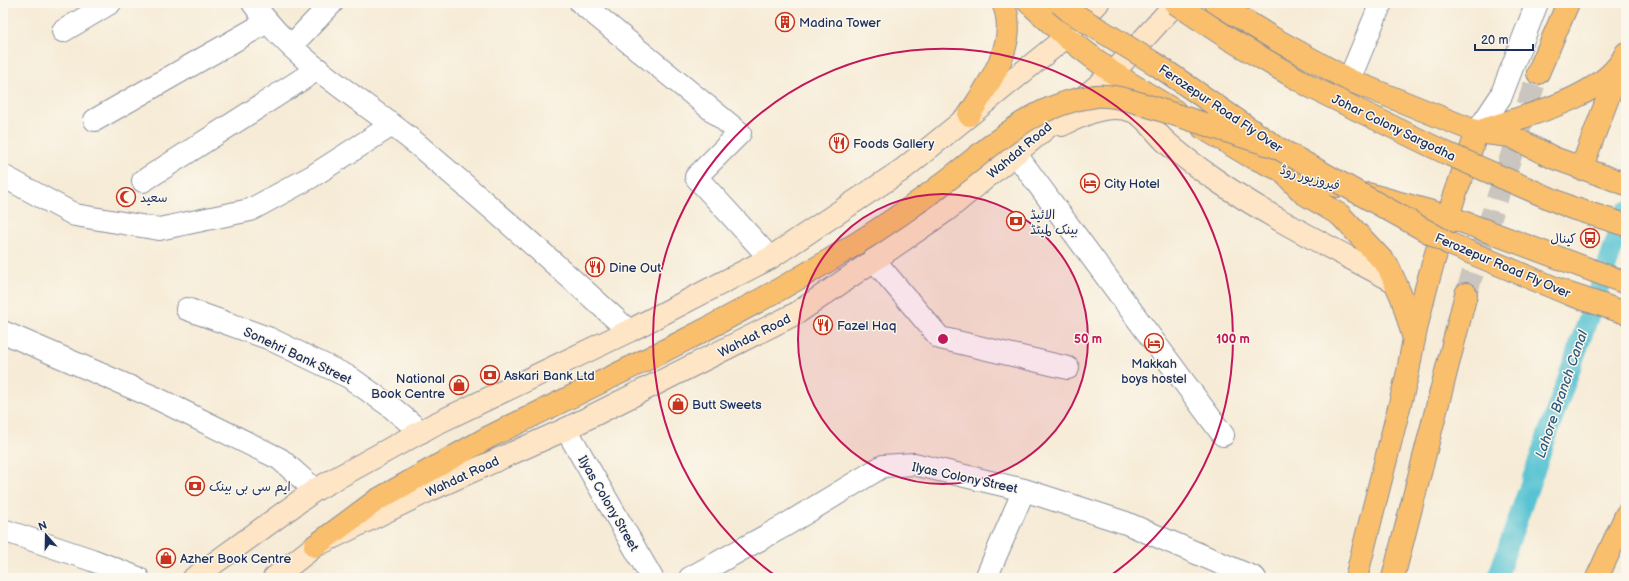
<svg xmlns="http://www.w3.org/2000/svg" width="1629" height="581" font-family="'Balsamiq Sans','Playpen Sans Arabic',sans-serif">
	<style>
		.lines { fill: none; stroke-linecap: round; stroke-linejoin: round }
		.canal { stroke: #58c3d3; stroke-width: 20 }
		.trunk-tunnel { stroke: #cac5be; stroke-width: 22; stroke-dasharray: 22 11; stroke-linecap: butt }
		.minor-casing { stroke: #888d9a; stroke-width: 24 }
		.tertiary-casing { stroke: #888d9a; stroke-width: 24 }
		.secondary-casing { stroke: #888d9a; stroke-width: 24 }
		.primary-casing { stroke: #888d9a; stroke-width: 24 }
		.trunk-casing { stroke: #888d9a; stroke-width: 24 }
		.minor { stroke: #fff; stroke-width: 22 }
		.tertiary { stroke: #fff; stroke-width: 22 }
		.secondary { stroke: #fde5c5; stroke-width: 22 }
		.primary { stroke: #f9bf6d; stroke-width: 22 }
		.trunk { stroke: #f9bf6d; stroke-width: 22 }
		.primary-bridge-casing { stroke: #888d9a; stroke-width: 24; stroke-linecap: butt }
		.primary-bridge { stroke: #f9bf6d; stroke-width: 22 }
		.ring { fill: none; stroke: #c2185b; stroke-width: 2 }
		.labels { text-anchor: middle; stroke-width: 3; stroke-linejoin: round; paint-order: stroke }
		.poi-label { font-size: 13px; fill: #1b2f5e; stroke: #fbf7ec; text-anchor: start }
		.street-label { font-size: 13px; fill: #1b2f5e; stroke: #fbf7ec }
		.water-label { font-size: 14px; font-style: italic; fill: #2d5b81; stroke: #fbf7ec }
		.centre { fill: #c2185b; stroke: #fbf7ec; stroke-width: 2 }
		.ring-label { font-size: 12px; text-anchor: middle; font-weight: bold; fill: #c2185b; stroke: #fbf7ec; stroke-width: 3; stroke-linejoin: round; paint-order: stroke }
	</style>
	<rect width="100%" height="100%" fill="#fbf7ec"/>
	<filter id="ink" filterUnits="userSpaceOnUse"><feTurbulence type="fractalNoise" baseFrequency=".025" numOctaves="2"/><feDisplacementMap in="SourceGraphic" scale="8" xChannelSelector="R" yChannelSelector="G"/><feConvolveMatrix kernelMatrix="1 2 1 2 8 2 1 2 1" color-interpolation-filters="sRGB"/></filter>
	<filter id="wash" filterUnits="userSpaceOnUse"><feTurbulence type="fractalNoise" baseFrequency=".012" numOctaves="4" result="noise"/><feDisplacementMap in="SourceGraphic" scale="16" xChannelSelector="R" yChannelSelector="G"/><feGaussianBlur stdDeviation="0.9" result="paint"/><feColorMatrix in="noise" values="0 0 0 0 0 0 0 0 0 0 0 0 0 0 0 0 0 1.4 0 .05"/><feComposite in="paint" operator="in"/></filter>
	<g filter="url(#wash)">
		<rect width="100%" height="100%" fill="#f6ebd6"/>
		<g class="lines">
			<!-- canal -->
			<path class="canal" d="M1497,578L1626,211"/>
		</g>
	</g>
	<g filter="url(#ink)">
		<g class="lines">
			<!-- trunk-tunnel -->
			<path class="trunk-tunnel" d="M1466,294L1538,73"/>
			<defs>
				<path id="minor" d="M581,3L740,133L696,177L770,258
					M63,31L110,3
					M291,46L332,3
					M1349,80L1381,3
					M95,120L267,22
					M1015,153L1223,435
					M3,176L75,215L159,229L250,210L311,177L392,125
					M143,181L318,69
					M874,260L940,338L1068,368
					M187,309L268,338L349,377L390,406L421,432
					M3,332L156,398L280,459L315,490
					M566,429L652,578
					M690,578L784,526L883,466L914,464L1024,490L1126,523L1255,578
					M986,578L1024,490"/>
				<path id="tertiary" d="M253,3C295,63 362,99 418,145C490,206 560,268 629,331
					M1477,132L1501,96L1537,3
					M3,530L92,560L138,578"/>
				<path id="secondary" d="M1062,125C1083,115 1108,102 1132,111C1146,116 1154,131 1165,141C1180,155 1197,167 1213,178C1270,218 1334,249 1395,282
					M194,578L315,490L433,425L629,331L770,258L902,170L1066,37L1098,3
					M274,578L315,546L430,490L566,429L797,313L947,210L1113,73L1176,3"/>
				<path id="primary" d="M1029,3L1066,37L1113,73L1175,111
					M1216,3L1273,38L1349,80L1477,132L1510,136L1554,158L1626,184
					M969,115C989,83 1020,42 1003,3
					M1203,128L1248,155L1281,170L1337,186
					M1282,171L1303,193L1340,215L1388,266L1402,298L1414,339
					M1368,194L1447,216L1626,283
					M315,546L377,500L487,438"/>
				<path id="trunk" d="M1538,73L1568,3
					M1581,169L1620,66
					M1356,578L1408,372C1421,289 1449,211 1477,132C1522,116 1605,99 1626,53
					M1393,578L1466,294
					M1597,578L1626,515"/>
			</defs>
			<!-- minor casing -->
			<use href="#minor" class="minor-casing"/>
			<!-- tertiary casing -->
			<use href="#tertiary" class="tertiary-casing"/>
			<!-- secondary casing -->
			<use href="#secondary" class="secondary-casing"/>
			<!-- primary casing -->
			<use href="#primary" class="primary-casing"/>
			<!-- trunk casing -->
			<use href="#trunk" class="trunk-casing"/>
			<!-- minor -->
			<use href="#minor" class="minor"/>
			<!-- tertiary -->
			<use href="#tertiary" class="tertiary"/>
			<!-- secondary -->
			<use href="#secondary" class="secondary"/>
			<!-- primary -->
			<use href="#primary" class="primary"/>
			<!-- trunk -->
			<use href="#trunk" class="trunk"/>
			<defs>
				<path id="primary-bridge" d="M1060,3L1069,11L1157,65L1276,147L1450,244L1569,294L1626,313
					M1175,3L1231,40L1311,87L1446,153L1572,208L1626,225
					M487,438C602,381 719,327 828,261C870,236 912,208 950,178C998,141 1033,104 1096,96C1117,94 1150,107 1170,113C1205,124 1241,136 1276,147"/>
			</defs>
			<!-- primary-bridge casing -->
			<use href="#primary-bridge" class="primary-bridge-casing"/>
			<!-- primary-bridge -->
			<use href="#primary-bridge" class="primary-bridge"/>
		</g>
	</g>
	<!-- distance rings -->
	<circle cx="943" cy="339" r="145" fill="#c2185b" fill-opacity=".12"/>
	<g class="ring">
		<circle cx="943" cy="339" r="145"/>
		<path d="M779 578A290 290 0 1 1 1107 578"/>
	</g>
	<!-- icons -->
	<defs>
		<symbol id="building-ring" viewBox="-11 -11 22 22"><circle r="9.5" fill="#fbf7ec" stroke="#c8321e" stroke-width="1.5"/><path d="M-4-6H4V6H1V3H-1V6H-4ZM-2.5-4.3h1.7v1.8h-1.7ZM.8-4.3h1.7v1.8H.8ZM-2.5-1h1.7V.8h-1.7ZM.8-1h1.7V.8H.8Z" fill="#c8321e"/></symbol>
		<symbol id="restaurant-ring" viewBox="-11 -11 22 22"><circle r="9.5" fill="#fbf7ec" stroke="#c8321e" stroke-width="1.5"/><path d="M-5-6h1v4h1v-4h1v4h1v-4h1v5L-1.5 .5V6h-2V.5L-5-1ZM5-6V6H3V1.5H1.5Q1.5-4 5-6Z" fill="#c8321e"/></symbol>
		<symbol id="hotel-ring" viewBox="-11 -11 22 22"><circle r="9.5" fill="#fbf7ec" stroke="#c8321e" stroke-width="1.5"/><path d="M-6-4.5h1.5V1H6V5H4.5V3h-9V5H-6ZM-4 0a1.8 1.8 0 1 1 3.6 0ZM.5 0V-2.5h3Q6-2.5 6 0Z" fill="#c8321e"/></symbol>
		<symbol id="mosque-ring" viewBox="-11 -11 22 22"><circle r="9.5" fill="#fbf7ec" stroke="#c8321e" stroke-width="1.5"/><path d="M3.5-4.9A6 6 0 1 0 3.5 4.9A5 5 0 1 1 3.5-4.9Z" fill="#c8321e"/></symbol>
		<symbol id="bank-ring" viewBox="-11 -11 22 22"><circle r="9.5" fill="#fbf7ec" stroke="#c8321e" stroke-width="1.5"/><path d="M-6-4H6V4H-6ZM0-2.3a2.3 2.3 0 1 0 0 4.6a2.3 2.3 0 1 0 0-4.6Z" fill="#c8321e"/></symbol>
		<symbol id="bus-ring" viewBox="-11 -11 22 22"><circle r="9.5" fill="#fbf7ec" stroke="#c8321e" stroke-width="1.5"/><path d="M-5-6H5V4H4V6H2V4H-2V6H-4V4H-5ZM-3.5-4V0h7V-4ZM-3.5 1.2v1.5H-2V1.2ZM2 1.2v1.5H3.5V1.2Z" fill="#c8321e"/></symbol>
		<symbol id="shop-ring" viewBox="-11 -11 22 22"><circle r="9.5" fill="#fbf7ec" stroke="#c8321e" stroke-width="1.5"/><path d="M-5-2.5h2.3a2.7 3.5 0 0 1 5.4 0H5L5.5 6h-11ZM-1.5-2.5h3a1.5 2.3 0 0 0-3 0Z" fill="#c8321e"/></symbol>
	</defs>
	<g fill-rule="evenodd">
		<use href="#building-ring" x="774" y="11" width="22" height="22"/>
		<use href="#restaurant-ring" x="828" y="132" width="22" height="22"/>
		<use href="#hotel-ring" x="1079" y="172" width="22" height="22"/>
		<use href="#mosque-ring" x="115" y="186" width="22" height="22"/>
		<use href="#bank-ring" x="1005" y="210" width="22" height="22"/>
		<use href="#bus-ring" x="1579" y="227" width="22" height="22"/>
		<use href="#restaurant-ring" x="584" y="256" width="22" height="22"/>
		<use href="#restaurant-ring" x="812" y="314" width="22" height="22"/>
		<use href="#hotel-ring" x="1143" y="332" width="22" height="22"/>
		<use href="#bank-ring" x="479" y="364" width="22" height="22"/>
		<use href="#shop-ring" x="448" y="374" width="22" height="22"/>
		<use href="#shop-ring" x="667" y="393" width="22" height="22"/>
		<use href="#bank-ring" x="184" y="475" width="22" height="22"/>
		<use href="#shop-ring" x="155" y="547" width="22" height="22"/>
	</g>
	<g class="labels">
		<!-- poi labels -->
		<g class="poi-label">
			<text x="799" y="27">Madina Tower</text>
			<text x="853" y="148">Foods Gallery</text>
			<text x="1104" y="188">City Hotel</text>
			<text x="140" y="202">سعید</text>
			<text x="1030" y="219">الائیڈ<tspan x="1030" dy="15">بینک لمیٹڈ</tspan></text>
			<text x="1576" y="243" text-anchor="end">کینال</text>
			<text x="609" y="272">Dine Out</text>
			<text x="837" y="330">Fazel Haq</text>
			<text x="1154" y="368" text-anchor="middle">Makkah<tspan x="1154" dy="15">boys hostel</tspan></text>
			<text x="504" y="380">Askari Bank Ltd</text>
			<text x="445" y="383" text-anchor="end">National<tspan x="445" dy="15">Book Centre</tspan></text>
			<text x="692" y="409">Butt Sweets</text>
			<text x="209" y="491">ایم سی بی بینک</text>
			<text x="180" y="563">Azher Book Centre</text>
		</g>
		<!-- street labels -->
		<g class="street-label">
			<text transform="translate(1221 108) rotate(34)" y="5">Ferozepur Road Fly Over</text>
			<text transform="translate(1394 127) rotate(26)" y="5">Johar Colony Sargodha</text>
			<text transform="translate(1019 150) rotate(-40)" y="5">Wahdat Road</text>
			<text transform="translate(1310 177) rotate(16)" y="5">فیروزپور روڈ</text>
			<text transform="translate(1503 265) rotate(23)" y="5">Ferozepur Road Fly Over</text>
			<text transform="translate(754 335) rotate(-27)" y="5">Wahdat Road</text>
			<text transform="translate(298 355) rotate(25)" y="5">Sonehri Bank Street</text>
			<text transform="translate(462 476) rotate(-25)" y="5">Wahdat Road</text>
			<text transform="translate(965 477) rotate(12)" y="5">Ilyas Colony Street</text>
			<text transform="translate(609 503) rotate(60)" y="5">Ilyas Colony Street</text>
		</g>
		<!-- water labels -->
		<g class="water-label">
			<text transform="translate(1561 394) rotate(-71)" y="5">Lahore Branch Canal</text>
		</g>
	</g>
	<circle cx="943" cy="339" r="6" class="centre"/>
	<g class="ring-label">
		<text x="1088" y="343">50 m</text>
		<text x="1233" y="343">100 m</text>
	</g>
	<!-- margin -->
	<rect width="1629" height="581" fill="none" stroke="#fbf7ec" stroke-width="16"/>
	<!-- north arrow -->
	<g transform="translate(46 535) rotate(340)" stroke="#fbf7ec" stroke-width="3" paint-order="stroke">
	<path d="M0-3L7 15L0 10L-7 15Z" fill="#1b2f5e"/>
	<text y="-6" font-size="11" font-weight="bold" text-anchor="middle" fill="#1b2f5e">N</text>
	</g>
	<!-- scale -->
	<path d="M1475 44v6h58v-6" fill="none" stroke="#1b2f5e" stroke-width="2"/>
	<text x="1481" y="44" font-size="12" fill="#1b2f5e" stroke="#fbf7ec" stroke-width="3" paint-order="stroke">20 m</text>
</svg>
